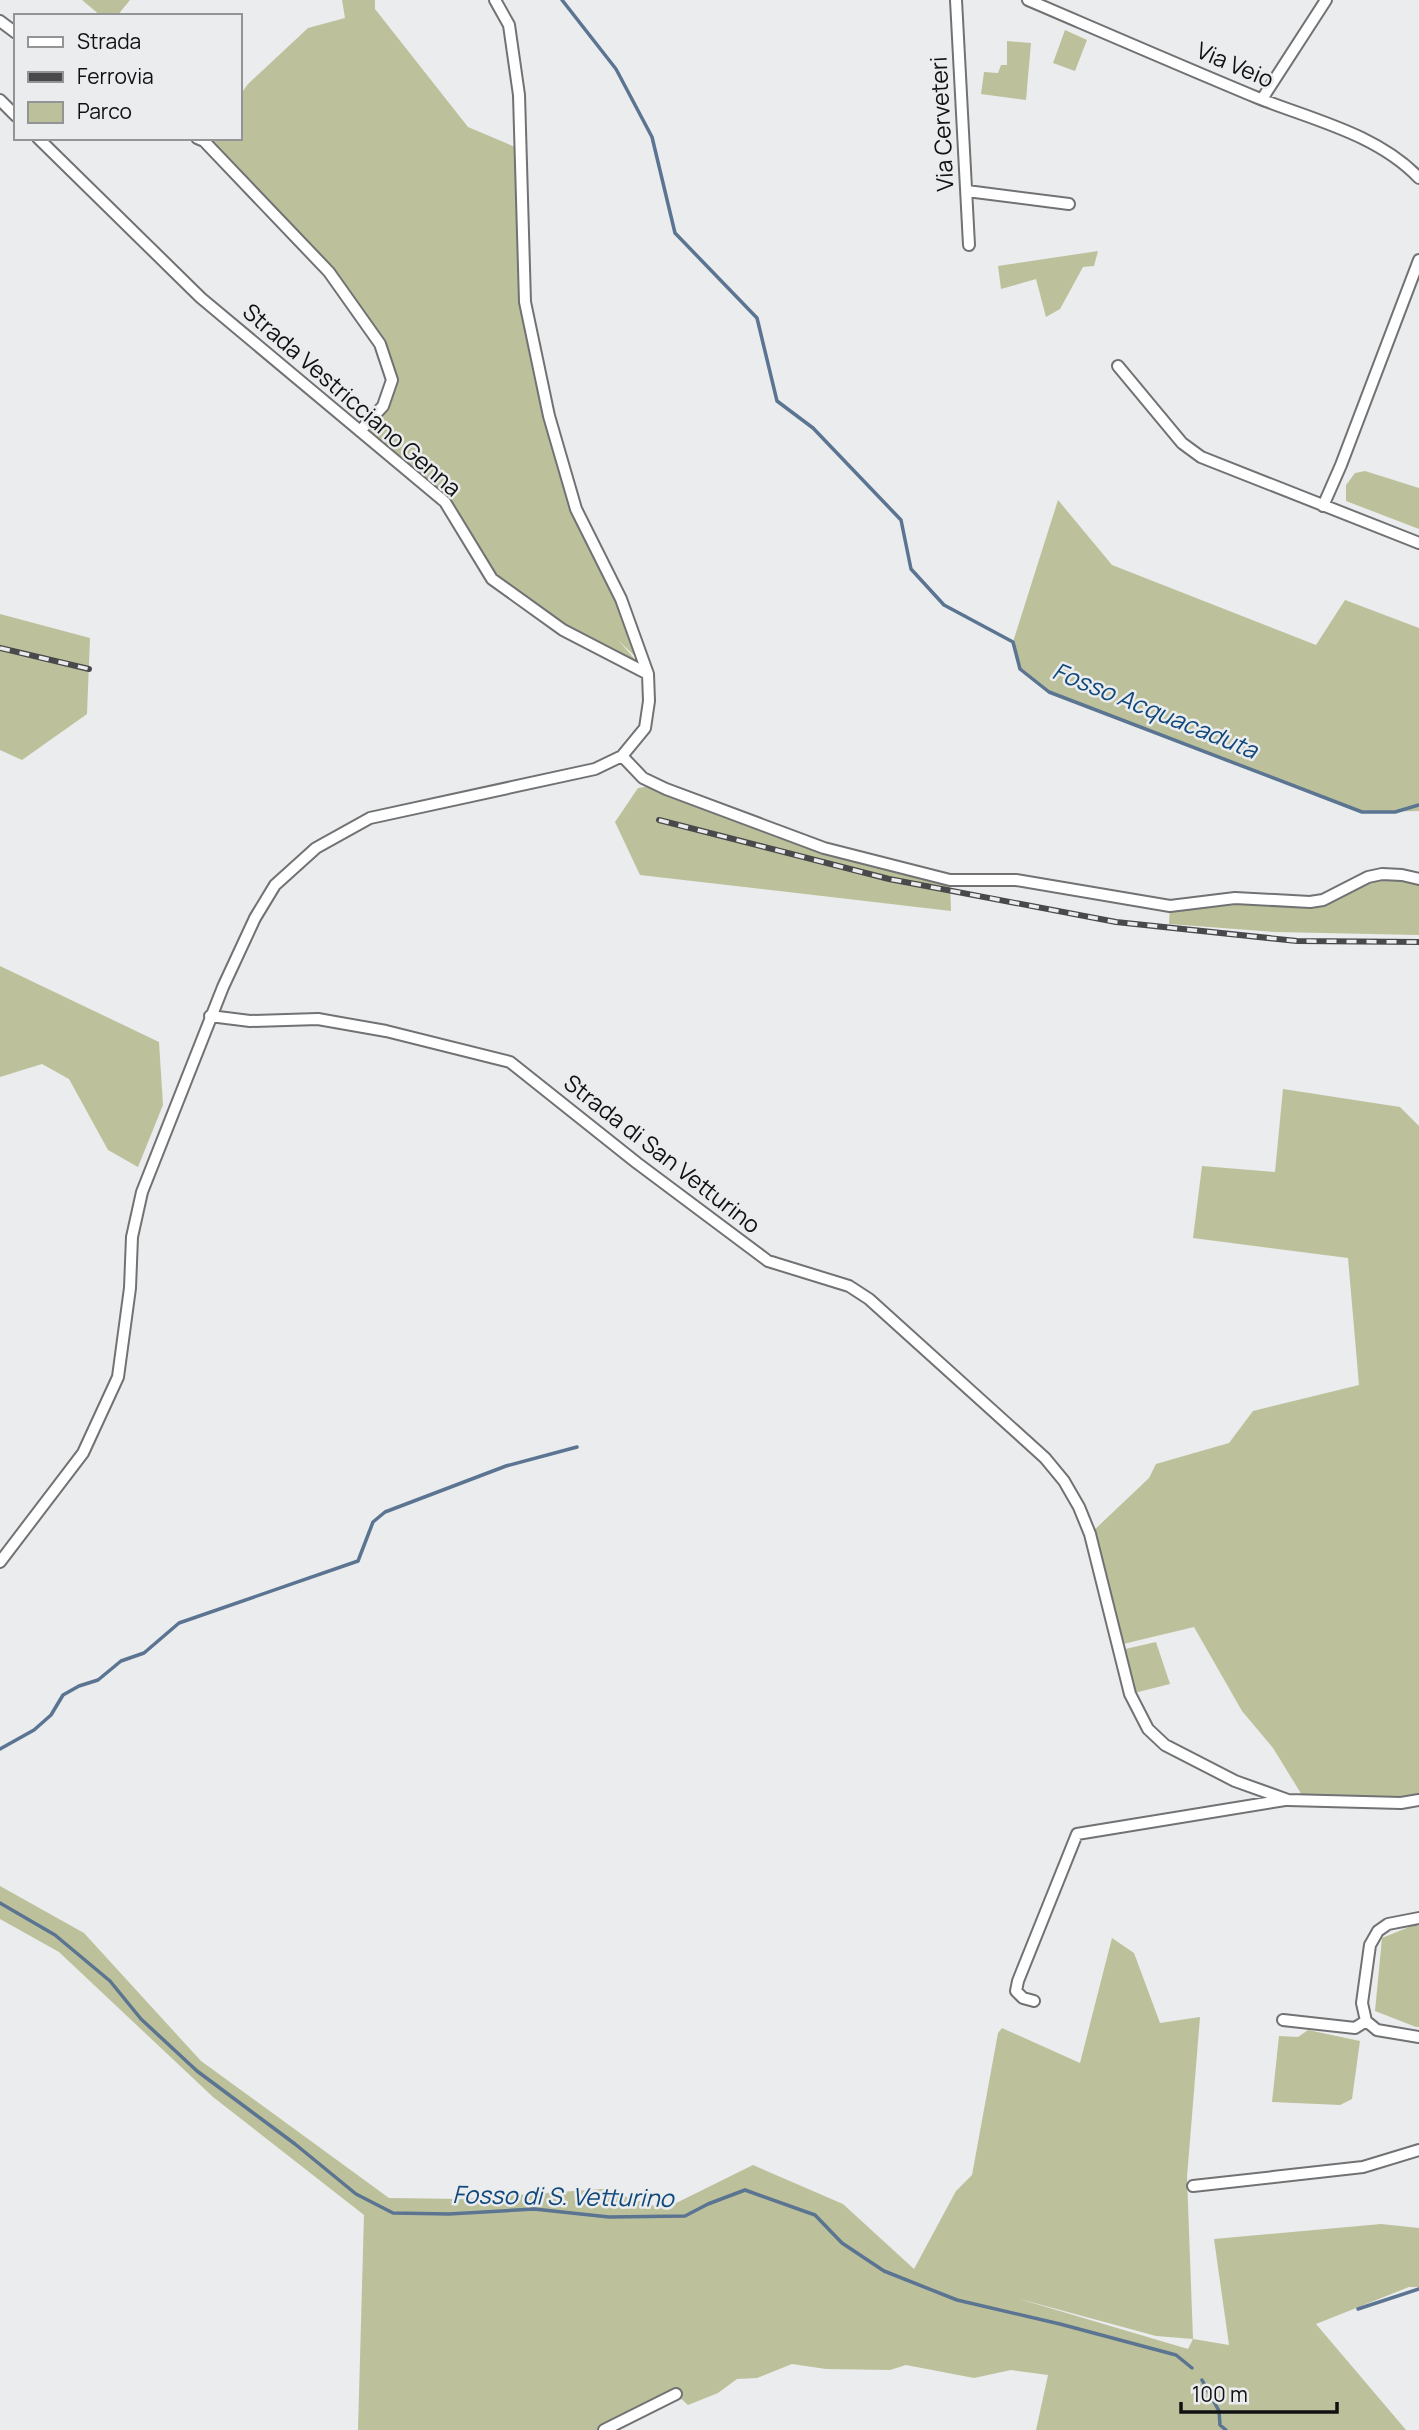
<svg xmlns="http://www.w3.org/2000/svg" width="1419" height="2430" font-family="Manrope,sans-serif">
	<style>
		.green { fill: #bdc19b; fill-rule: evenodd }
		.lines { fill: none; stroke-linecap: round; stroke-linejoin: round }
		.stream { stroke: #5a7491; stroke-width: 3.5 }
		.minor-casing { stroke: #707274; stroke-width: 14 }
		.minor { stroke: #fff; stroke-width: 10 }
		.rail-casing { stroke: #49494b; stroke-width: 6 }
		.rail { stroke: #eaecee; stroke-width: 3.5; stroke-dasharray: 10; stroke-linecap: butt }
		.labels { text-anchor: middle; stroke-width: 5; stroke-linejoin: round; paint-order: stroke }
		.street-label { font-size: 23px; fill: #111112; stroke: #eaecee }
		.water-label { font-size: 24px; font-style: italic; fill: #10487b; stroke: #eaecee }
	</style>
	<rect width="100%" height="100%" fill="#eaecee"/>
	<!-- green -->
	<path class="green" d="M82,0H130L117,16H101Z
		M342,0H375V9L468,127L515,147L525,302L576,509L621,599L644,665L618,640L648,674L563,630L492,579L445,502L360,431L383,406L392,380L380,344L329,272L206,138H240V95L248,84L308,28L345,18Z
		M1065,30L1087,40L1075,71L1053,63Z
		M1007,41L1031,43L1026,100L981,94L984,72L998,73L1001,65H1007Z
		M1098,251L1094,266L1083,267L1060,309L1046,317L1036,279L1001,289L998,266Z
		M1365,471L1419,488V529L1346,501V485L1355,473Z
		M1058,500L1112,565L1316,645L1345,600L1419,628V811L1362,812L1049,692L1020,669L1013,642Z
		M0,614L90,638L87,714L22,760L0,750Z
		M658,785L824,848L950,880L951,911L640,875L615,822L638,788Z
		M1368,877L1419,879V935L1274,932L1169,924L1170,906L1235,898L1310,902Z
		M0,966L159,1042L163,1105L138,1167L108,1150L69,1079L42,1064L0,1077Z
		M1283,1089L1400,1107L1419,1126V1800H1305L1273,1748L1242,1711L1194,1627L1119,1645L1090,1534L1149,1478L1156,1464L1229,1443L1253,1411L1359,1385L1348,1258L1193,1238L1202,1166L1275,1172Z
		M1156,1642L1170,1684L1130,1694L1121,1650Z
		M0,1886L84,1933L201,2061L389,2198L461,2199L602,2189L664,2209L753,2165L843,2204L914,2269L956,2191L972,2175L998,2033L1002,2028L1080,2063L1112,1938L1134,1953L1160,2023L1200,2017L1187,2177L1193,2339L1229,2345L1214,2239L1381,2224L1419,2228V2287H1409L1316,2324L1406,2430H1036L1048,2375L1011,2370L974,2378L906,2365L890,2370L826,2369L792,2364L757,2378L737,2379L718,2393L688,2405L676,2394L604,2430H358L364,2215L213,2097L59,1952L0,1919ZM1016,2298L1156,2336L1193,2339L1188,2349Z
		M1414,1925L1419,1926V2027H1416L1375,2011L1382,1938Z
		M1308,2030L1360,2041L1352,2099L1340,2105L1272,2102L1279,2036L1298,2037Z"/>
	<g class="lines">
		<!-- stream -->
		<path class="stream" d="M562,0L616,69L652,137L675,233L757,318L777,401L813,428L901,520L911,569L944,605L1013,642L1020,669L1049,692L1362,812H1395L1419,805
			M0,1749L34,1730L51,1715L63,1695L79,1686L98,1680L121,1661L144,1653L179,1623L358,1561L373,1522L385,1512L506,1466L577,1447
			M0,1903L55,1935L110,1981L141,2019L197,2071L295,2144L356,2194L393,2213L449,2214L534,2209L609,2217L685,2216L708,2204L745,2190L815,2215L842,2243L884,2271L957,2300L1060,2324L1176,2355L1192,2368
			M1358,2309L1419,2289
			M1202,2380L1219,2411L1220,2425L1226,2430"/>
		<defs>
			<path id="minor" d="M956,0L969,245
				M1028,0C1105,33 1181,66 1258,98C1313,120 1377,134 1419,178
				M0,21L16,33
				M1262,99L1326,0
				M0,100L16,116
				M38,138L201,298L445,502L492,579L563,630L648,674
				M197,138L204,141L329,272L380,344L392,380L383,406L360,431
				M967,191L1069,204
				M1118,366L1182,443L1201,457L1419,543
				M1323,506L1341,465L1419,260
				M622,756L643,778L666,789L824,848L950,880H1016L1170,906L1235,898L1310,902L1323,900L1368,877L1382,874L1402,875L1419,879
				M210,1016L250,1021L318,1019L386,1031L510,1062L637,1163L768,1261L849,1286L869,1299L1045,1458L1064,1481L1079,1507L1090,1534L1130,1694L1148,1729L1165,1745L1235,1781L1288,1800L1401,1803L1419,1800
				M0,1562L83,1453L118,1377L130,1288L132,1237L142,1192L223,987L255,918L275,885L316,848L370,818L595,769L622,756L645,728L649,701L648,674L621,599L576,509L549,416L525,302L519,95L509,25L495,0
				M1419,1918L1388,1924L1378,1931L1370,1945L1362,2003L1366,2021L1377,2030L1419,2037
				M1034,2001L1023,1998L1016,1991L1018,1981L1077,1834L1285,1800
				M1283,2020L1355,2028L1366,2021
				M1193,2186L1363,2167L1419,2150
				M604,2430L676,2394"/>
		</defs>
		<!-- minor casing -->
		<use href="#minor" class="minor-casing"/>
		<!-- minor -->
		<use href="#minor" class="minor"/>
		<defs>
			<path id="rail" d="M0,648L89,669
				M659,820L889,879L1116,922L1297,941L1419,942"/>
		</defs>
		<!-- rail casing -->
		<use href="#rail" class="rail-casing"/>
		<!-- rail -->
		<use href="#rail" class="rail"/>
	</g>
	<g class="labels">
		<!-- street labels -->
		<g class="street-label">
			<text transform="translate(1235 65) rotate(23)" y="8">Via Veio</text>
			<text transform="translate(942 124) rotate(-93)" y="8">Via Cerveteri</text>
			<text transform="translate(352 400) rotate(41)" y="8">Strada Vestricciano Genna</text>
			<text transform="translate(662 1154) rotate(38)" y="8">Strada di San Vetturino</text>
		</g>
		<!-- water labels -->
		<g class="water-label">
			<text transform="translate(1155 711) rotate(22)" y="8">Fosso Acquacaduta</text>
			<text transform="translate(563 2197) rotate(1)" y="8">Fosso di S. Vetturino</text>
		</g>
	</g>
	<!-- legend -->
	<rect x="14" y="14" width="228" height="126" fill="#eaecee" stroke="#939496" stroke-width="2"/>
	<rect x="28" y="37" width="35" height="10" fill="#ffffff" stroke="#939496" stroke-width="2"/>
	<text x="77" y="49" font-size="21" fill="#111112">Strada</text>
	<rect x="28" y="72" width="35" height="10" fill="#49494b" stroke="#939496" stroke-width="2"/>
	<text x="77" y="84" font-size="21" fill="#111112">Ferrovia</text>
	<rect x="28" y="102" width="35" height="21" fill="#bdc19b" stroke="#939496" stroke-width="2"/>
	<text x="77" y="119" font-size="21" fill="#111112">Parco</text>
	<!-- scale -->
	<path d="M1181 2402v10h156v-10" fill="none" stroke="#111112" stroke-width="3.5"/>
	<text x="1192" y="2402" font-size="21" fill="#111112" stroke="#eaecee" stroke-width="5" paint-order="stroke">100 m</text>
</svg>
